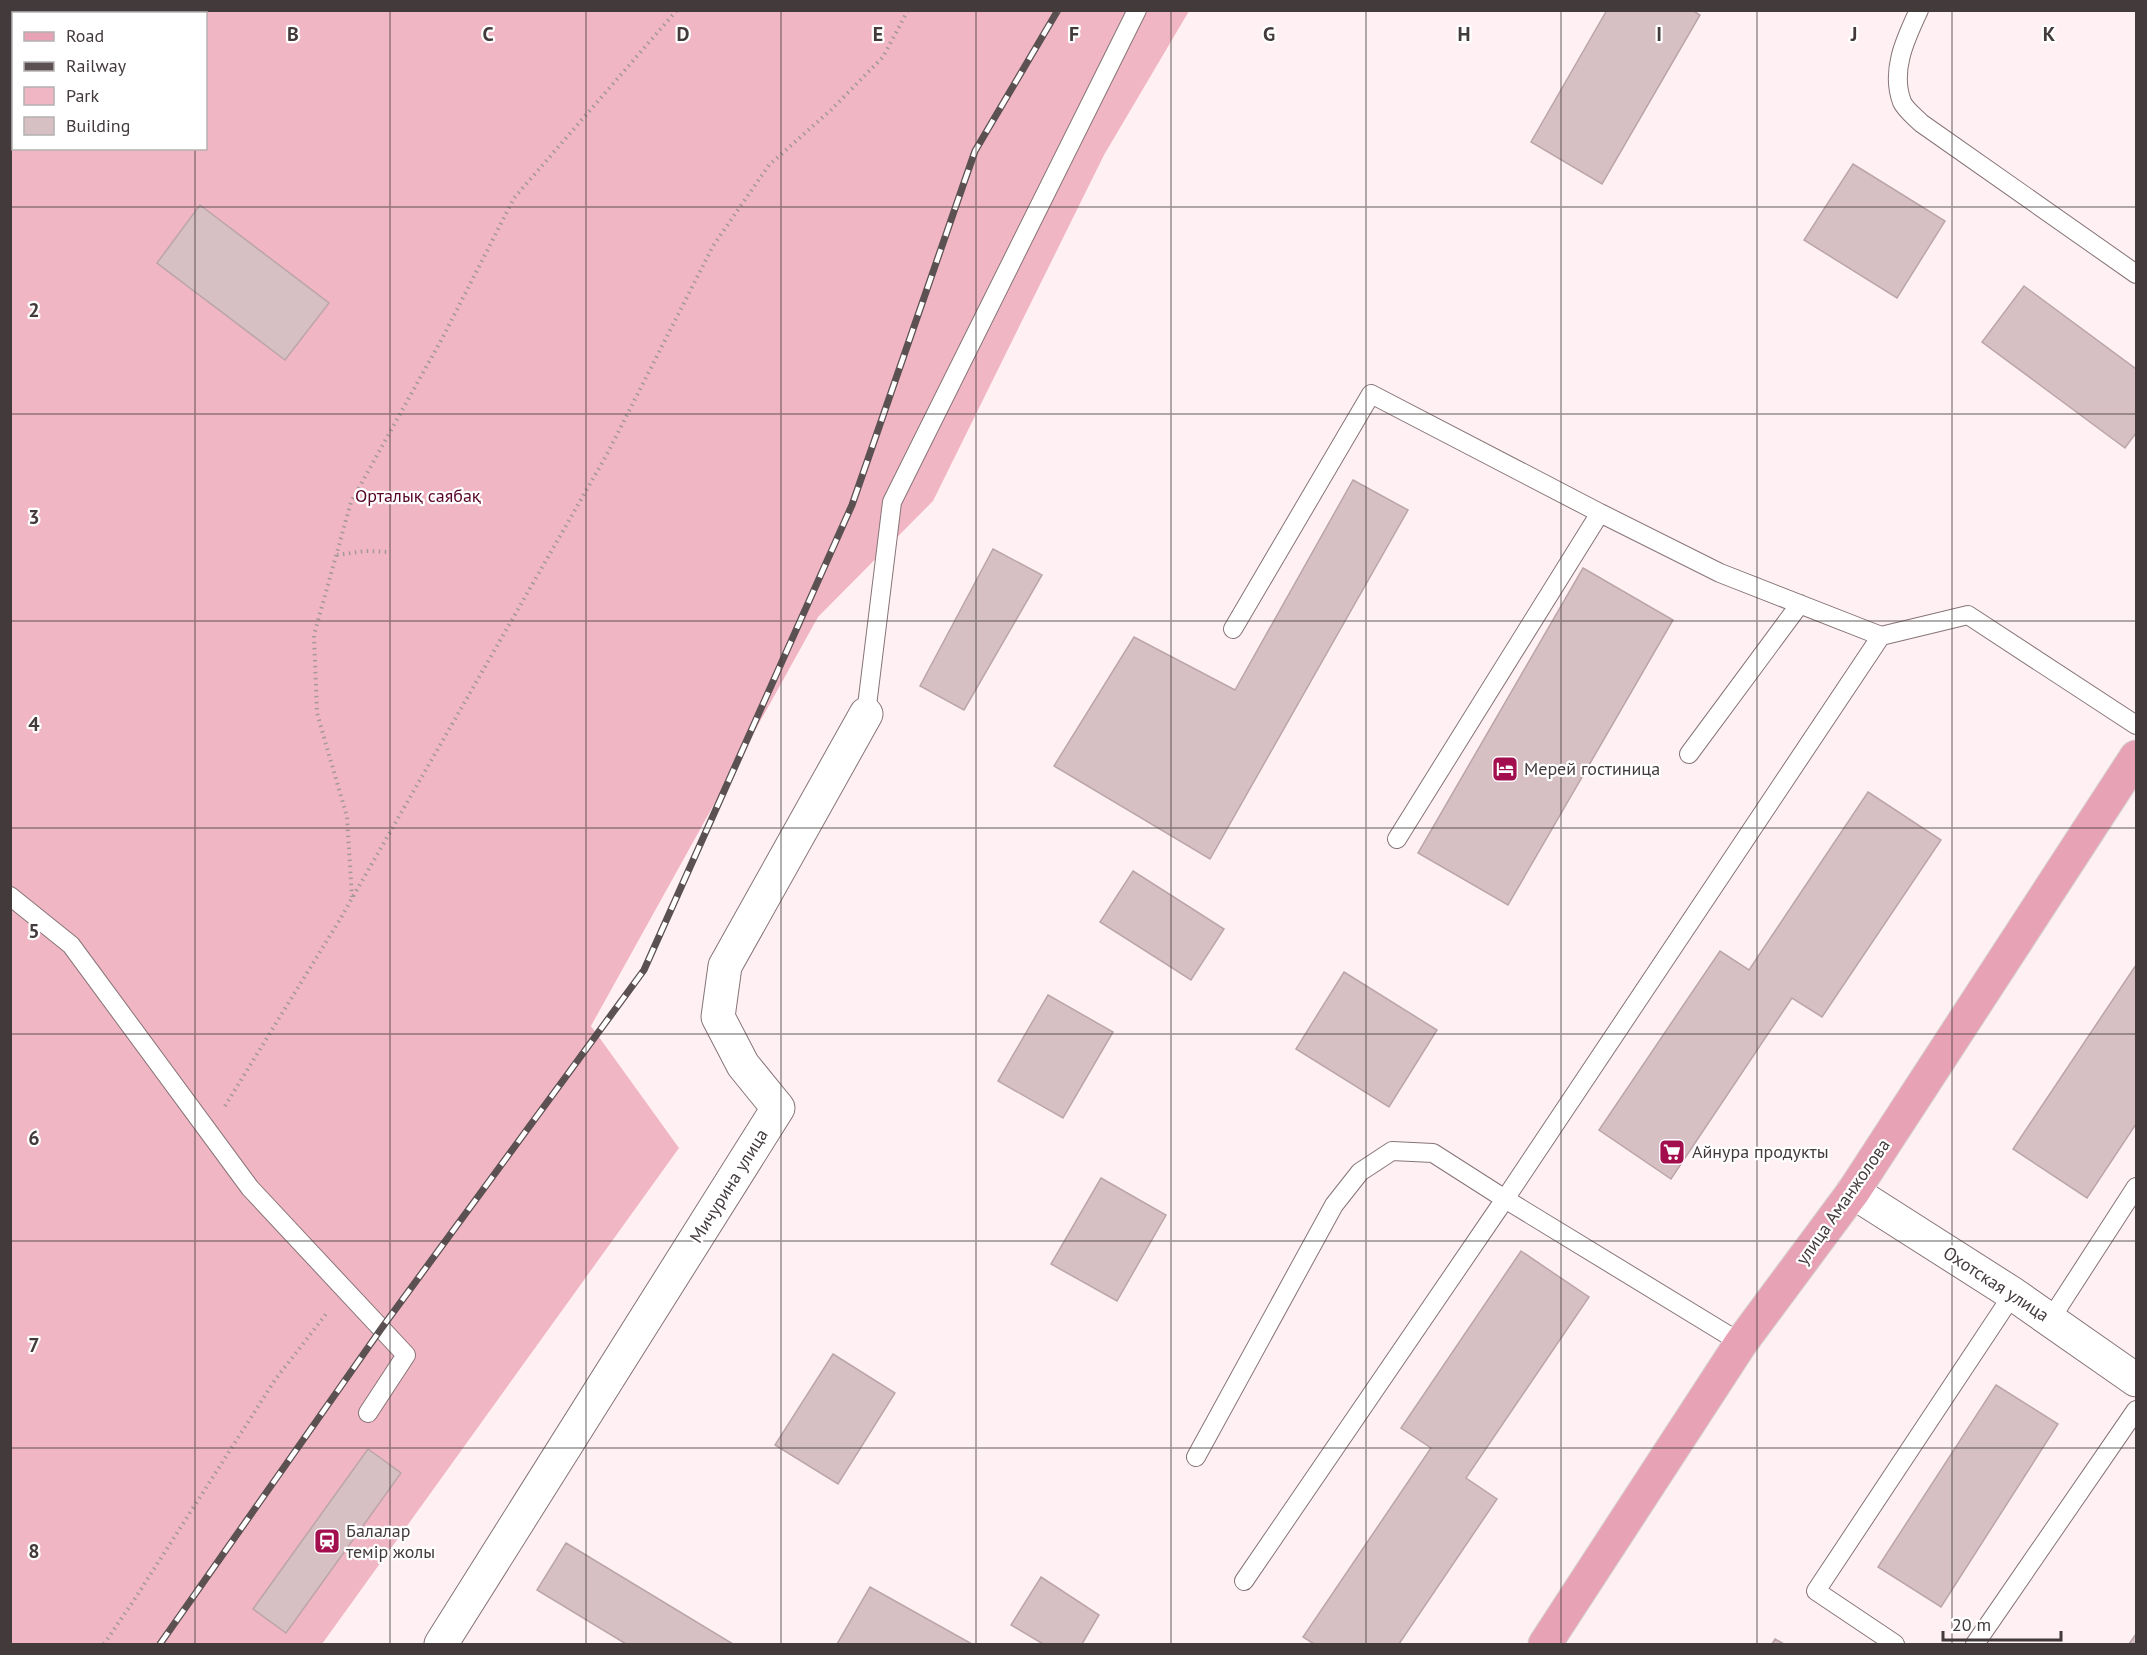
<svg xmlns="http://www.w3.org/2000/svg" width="2147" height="1655" font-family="'PT Sans',sans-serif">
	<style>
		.green { fill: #f1b6c3; fill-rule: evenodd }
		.building { fill: #d6c0c4; stroke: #bba5aa; stroke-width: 1.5 }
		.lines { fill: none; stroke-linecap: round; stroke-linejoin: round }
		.service-casing { stroke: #877478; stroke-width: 20 }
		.minor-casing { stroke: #877478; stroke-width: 35 }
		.tertiary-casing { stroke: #877478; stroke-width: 35 }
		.primary-casing { stroke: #d6d4d4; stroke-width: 35 }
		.path { stroke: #a4989a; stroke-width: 4; stroke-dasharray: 1.5 4.5; stroke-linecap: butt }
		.service { stroke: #fff; stroke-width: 18 }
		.minor { stroke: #fff; stroke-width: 33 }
		.tertiary { stroke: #fff; stroke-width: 33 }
		.primary { stroke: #e8a2b6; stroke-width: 33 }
		.rail-casing { stroke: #5b5153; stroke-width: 7 }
		.rail { stroke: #fff; stroke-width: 4.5; stroke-dasharray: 14; stroke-linecap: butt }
		.grid { fill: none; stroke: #433a3c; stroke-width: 1.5; stroke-opacity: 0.55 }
		.labels { text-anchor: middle; stroke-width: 4.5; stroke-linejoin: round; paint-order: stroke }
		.park-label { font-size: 18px; fill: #580427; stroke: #fff }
		.poi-label { font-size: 18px; fill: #433a3c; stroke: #fff; text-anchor: start }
		.street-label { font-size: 18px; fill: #433a3c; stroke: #fff }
		.grid-label { font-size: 20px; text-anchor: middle; font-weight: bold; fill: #433a3c; stroke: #fff; stroke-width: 4.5; stroke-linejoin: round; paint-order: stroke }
	</style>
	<rect width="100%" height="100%" fill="#fff1f3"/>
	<!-- green -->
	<path class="green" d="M11,11H1189L1104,155L933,501L818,617L591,1026L679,1148L322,1644H11ZM14,14H206V148H14Z"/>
	<!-- building -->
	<path class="building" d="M1607,10H1692L1700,15L1602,184L1531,142Z
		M1853,164L1945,221L1897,298L1804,240Z
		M200,205L329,303L285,360L157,263Z
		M2024,286L2136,369V433L2125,448L1982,342Z
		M1353,480L1408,510L1210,859L1054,766L1134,637L1235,690Z
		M993,549L1042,575L964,710L920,686Z
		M1583,568L1673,620L1508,905L1418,853Z
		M1868,792L1941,840L1822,1017L1792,998L1671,1179L1599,1130L1720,951L1749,970Z
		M1133,871L1224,929L1191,980L1100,922Z
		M2136,965V1124L2087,1198L2013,1149Z
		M1344,972L1437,1030L1389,1107L1296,1049Z
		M1048,995L1113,1032L1063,1118L998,1081Z
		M1101,1178L1166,1215L1117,1301L1051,1264Z
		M1521,1251L1589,1297L1466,1478L1497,1499L1399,1644H1314L1303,1637L1431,1448L1401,1428Z
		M833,1354L895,1393L838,1484L775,1445Z
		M1996,1385L2058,1424L1941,1607L1878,1567Z
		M368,1449L401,1473L286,1633L253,1609Z
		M566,1543L733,1644H626L537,1590Z
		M1041,1577L1099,1615L1082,1644H1043L1011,1625Z
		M870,1587L972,1644H837Z
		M2136,1634V1644H2129Z
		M1775,1639L1784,1644H1772Z"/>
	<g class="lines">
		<defs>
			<path id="service" d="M1919,10C1906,38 1890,70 1902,102C1905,109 1915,117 1921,123L2136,274
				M1233,629L1371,394L1600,513
				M866,714L892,502L1137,10
				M1689,754L1800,604
				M1397,839L1600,513L1720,573L1881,636
				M10,896L71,945L250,1188L406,1355L368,1413
				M2050,1320L2136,1187
				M1741,1343L1505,1199L1881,636L1968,615L2136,725
				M1196,1457L1334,1205L1360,1172L1392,1151L1433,1153L1505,1199L1244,1581
				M1895,1644L1816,1591L2013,1294
				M1975,1644L2136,1410"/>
			<path id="minor" d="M64,14L67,10
				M10,73L14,69
				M441,1644L778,1108L743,1065L718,1017L725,966L866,714"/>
			<path id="tertiary" d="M1853,1192L2013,1294L2136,1380"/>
			<path id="primary" d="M1545,1644L1741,1343L1853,1192L2136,757"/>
		</defs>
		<!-- service casing -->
		<use href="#service" class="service-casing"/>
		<!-- minor casing -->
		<use href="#minor" class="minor-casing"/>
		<!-- tertiary casing -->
		<use href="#tertiary" class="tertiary-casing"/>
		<!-- primary casing -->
		<use href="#primary" class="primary-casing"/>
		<!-- path -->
		<path class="path" d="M337,555L366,551L389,552
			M352,897L347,817L317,713L314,635L351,502L444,335L514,198L677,10
			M225,1106L339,921L606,456L713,246L769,165L831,110L883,57L908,10
			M104,1644L136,1597L275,1380L326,1314"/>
		<!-- service -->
		<use href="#service" class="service"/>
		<!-- minor -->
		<use href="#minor" class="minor"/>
		<!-- tertiary -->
		<use href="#tertiary" class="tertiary"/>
		<!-- primary -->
		<use href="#primary" class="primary"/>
		<defs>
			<path id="rail" d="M160,1644L381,1329L644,970L852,505L975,151L1058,10"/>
		</defs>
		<!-- rail casing -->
		<use href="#rail" class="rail-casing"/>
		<!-- rail -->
		<use href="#rail" class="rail"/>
	</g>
	<!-- grid -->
	<path class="grid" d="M195,10V14M390,10V1644M586,10V1644M781,10V1644M976,10V1644M1171,10V1644M1366,10V1644M1561,10V1644M1757,10V1644M1952,10V1644M195,148V1644M10,207H2136M10,414H2136M10,621H2136M10,828H2136M10,1034H2136M10,1241H2136M10,1448H2136"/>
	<!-- icons -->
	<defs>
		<symbol id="hotel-square" viewBox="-11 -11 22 22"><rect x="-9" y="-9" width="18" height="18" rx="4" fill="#a30f4e" stroke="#fff"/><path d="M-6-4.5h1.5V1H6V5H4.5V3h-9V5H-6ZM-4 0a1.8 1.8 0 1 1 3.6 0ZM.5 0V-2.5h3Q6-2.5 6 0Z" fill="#fff"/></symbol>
		<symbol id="supermarket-square" viewBox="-11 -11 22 22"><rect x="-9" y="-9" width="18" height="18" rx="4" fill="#a30f4e" stroke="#fff"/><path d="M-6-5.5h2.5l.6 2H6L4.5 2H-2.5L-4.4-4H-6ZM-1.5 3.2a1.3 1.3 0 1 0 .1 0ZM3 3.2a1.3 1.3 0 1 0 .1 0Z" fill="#fff"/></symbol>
		<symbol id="station-square" viewBox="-11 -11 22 22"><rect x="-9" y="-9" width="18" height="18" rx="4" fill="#a30f4e" stroke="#fff"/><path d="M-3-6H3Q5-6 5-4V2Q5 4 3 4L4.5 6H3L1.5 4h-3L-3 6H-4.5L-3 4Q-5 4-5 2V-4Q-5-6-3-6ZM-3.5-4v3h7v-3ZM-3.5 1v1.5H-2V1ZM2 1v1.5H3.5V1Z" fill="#fff"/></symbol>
	</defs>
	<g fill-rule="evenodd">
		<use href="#hotel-square" x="1490" y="754" width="30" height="30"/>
		<use href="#supermarket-square" x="1657" y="1137" width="30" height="30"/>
		<use href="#station-square" x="312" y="1526" width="30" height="30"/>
	</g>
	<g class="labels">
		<!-- park labels -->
		<g class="park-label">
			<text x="418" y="502">Орталық саябақ</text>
		</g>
		<!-- poi labels -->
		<g class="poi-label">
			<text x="1524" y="775">Мерей гостиница</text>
			<text x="1692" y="1158">Айнура продукты</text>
			<text x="346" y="1537">Балалар<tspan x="346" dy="21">темір жолы</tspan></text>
		</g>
		<!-- street labels -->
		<g class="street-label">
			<text transform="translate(729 1186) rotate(-58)" y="6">Мичурина улица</text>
			<text transform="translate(1843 1202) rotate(-55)" y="6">улица Аманжолова</text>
			<text transform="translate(1996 1284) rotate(33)" y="6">Охотская улица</text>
		</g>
	</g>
	<g class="grid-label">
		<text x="293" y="41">B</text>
		<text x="488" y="41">C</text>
		<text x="683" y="41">D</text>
		<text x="878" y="41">E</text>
		<text x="1074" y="41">F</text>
		<text x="1269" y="41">G</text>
		<text x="1464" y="41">H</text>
		<text x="1659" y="41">I</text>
		<text x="1854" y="41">J</text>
		<text x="2049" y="41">K</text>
		<text x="34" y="317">2</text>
		<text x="34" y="524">3</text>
		<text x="34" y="731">4</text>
		<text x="34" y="938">5</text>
		<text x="34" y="1145">6</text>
		<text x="34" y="1352">7</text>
		<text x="34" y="1558">8</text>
	</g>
	<!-- border -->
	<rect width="2147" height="1655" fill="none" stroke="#433a3c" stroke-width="24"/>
	<!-- legend -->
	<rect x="12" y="12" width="195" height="138" fill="#ffffff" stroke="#b4b0b1" stroke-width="1.5"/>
	<rect x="24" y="32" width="30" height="9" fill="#e8a2b6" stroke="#b4b0b1" stroke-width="1.5"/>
	<text x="66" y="42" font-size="18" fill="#433a3c">Road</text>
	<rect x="24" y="62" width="30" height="9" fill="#5b5153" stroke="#b4b0b1" stroke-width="1.5"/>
	<text x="66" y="72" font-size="18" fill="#433a3c">Railway</text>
	<rect x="24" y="87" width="30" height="18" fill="#f1b6c3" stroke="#b4b0b1" stroke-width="1.5"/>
	<text x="66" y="102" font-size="18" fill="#433a3c">Park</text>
	<rect x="24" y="117" width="30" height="18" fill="#d6c0c4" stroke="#b4b0b1" stroke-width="1.5"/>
	<text x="66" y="132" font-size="18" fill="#433a3c">Building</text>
	<!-- scale -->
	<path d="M1943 1631v9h118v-9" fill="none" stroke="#433a3c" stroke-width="3"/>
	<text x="1952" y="1631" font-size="18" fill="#433a3c" stroke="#ffffff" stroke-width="4.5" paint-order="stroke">20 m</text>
</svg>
